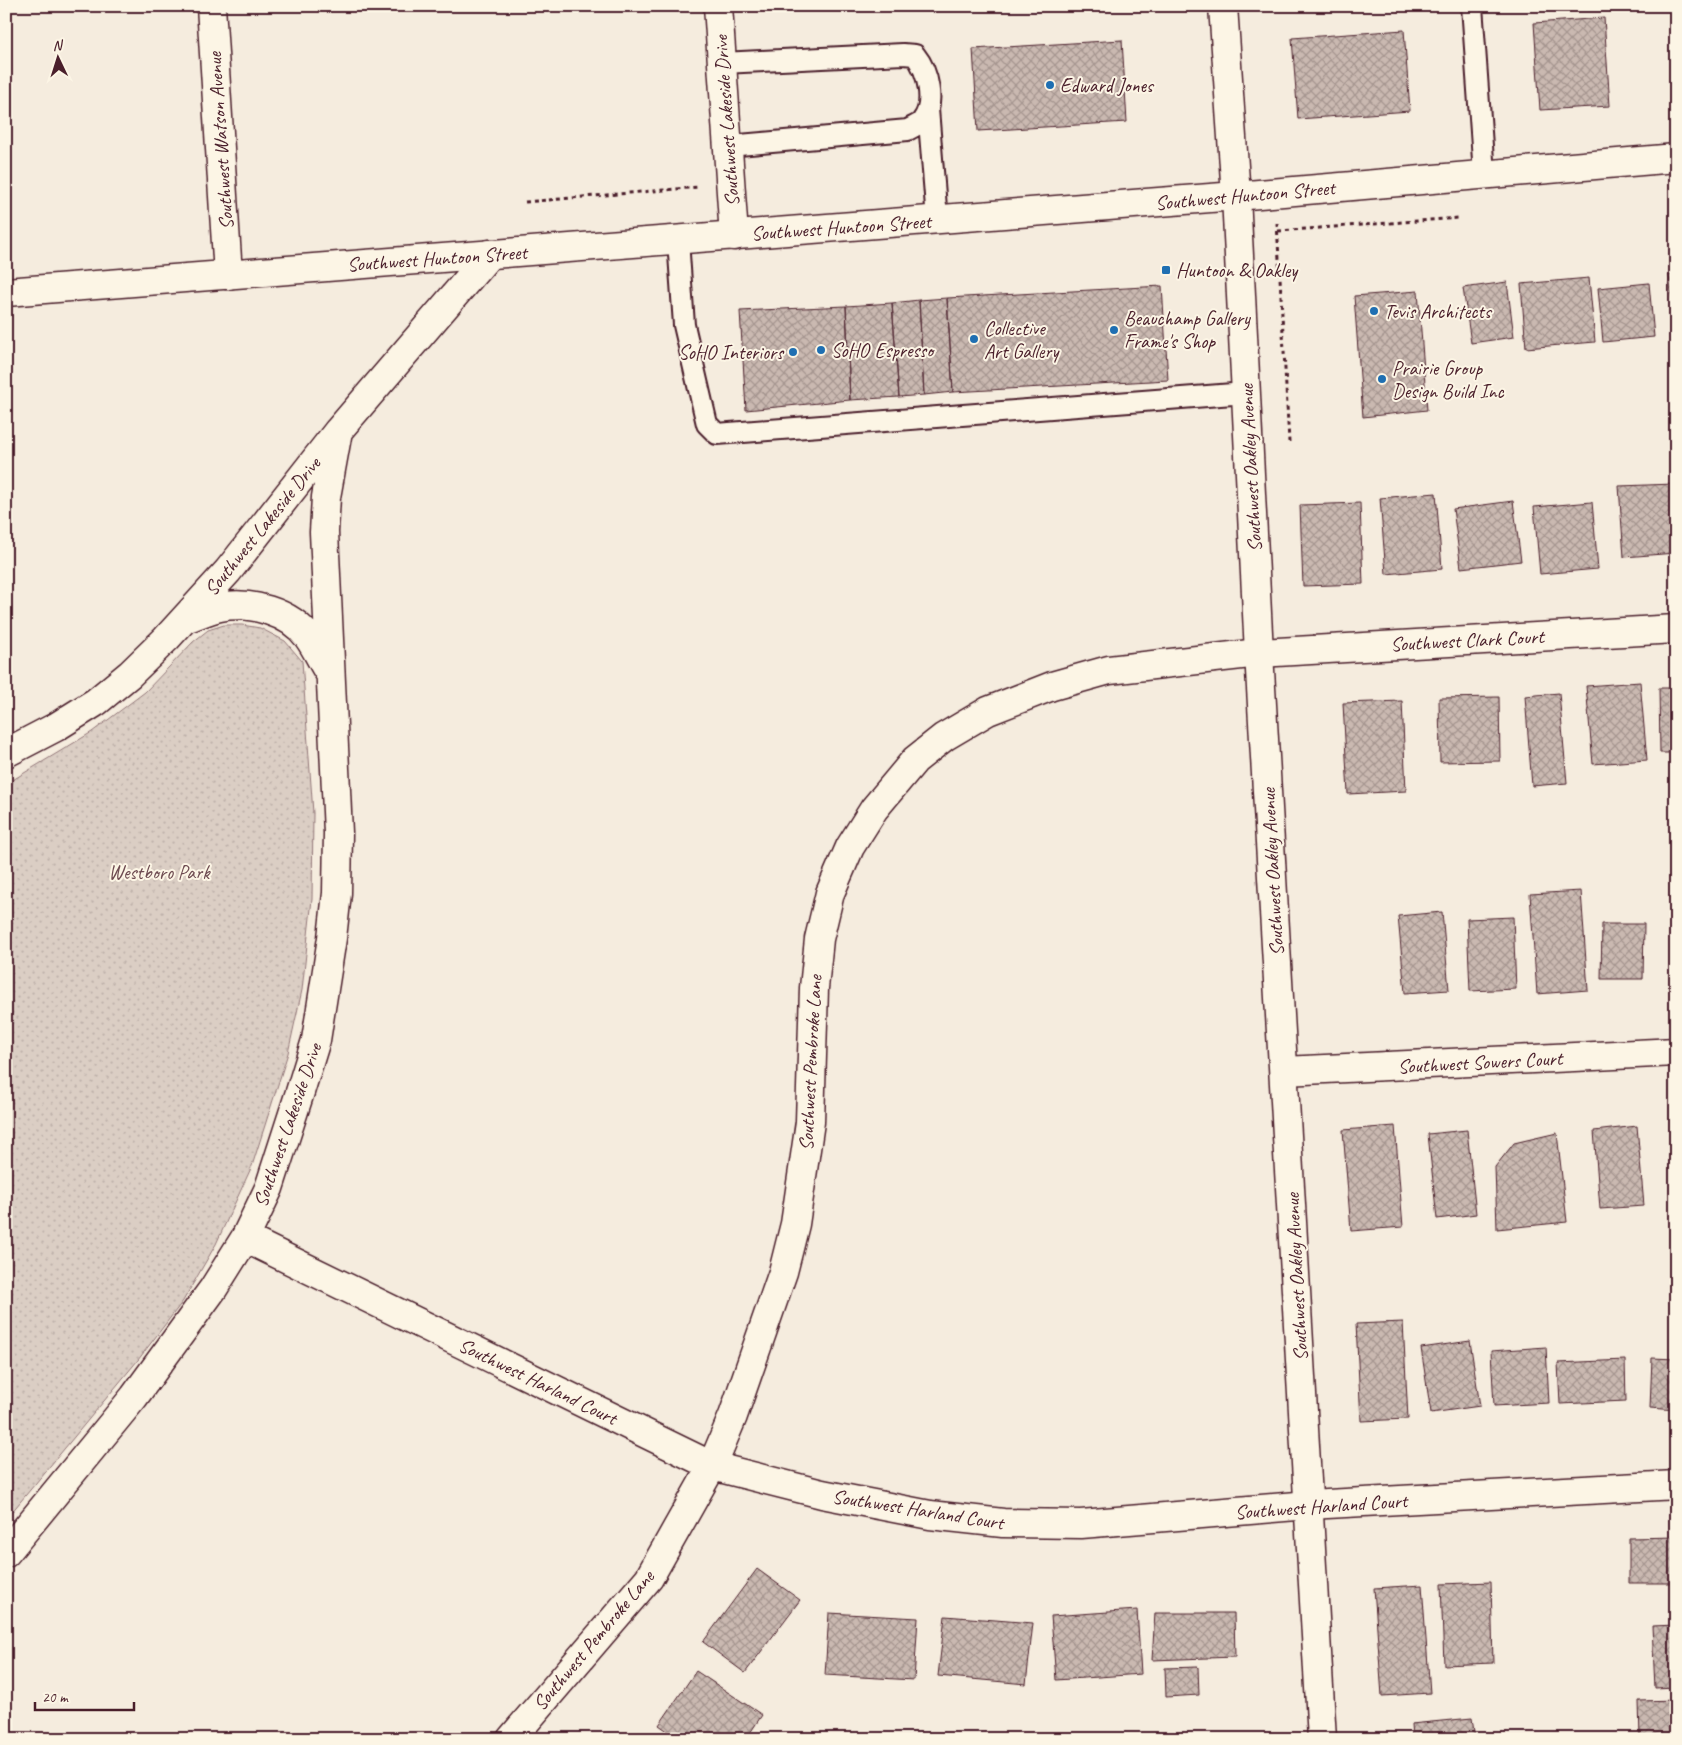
<svg xmlns="http://www.w3.org/2000/svg" width="1682" height="1745" font-family="Caveat,sans-serif">
	<style>
		.grass { fill: url(#grass-dots); stroke: #927678 }
		.building { fill: url(#building-cross-hatch); stroke: #4a1f2b }
		.lines { fill: none; stroke-linecap: round; stroke-linejoin: round }
		.service-casing { stroke: #4a1f2b; stroke-width: 24 }
		.minor-casing { stroke: #4a1f2b; stroke-width: 31 }
		.tertiary-casing { stroke: #4a1f2b; stroke-width: 31 }
		.secondary-casing { stroke: #4a1f2b; stroke-width: 31 }
		.path { stroke: #4a1f2b; stroke-width: 3; stroke-dasharray: 4 4; stroke-linecap: butt }
		.service { stroke: #fcf5e5; stroke-width: 20 }
		.minor { stroke: #fcf5e5; stroke-width: 28 }
		.tertiary { stroke: #fcf5e5; stroke-width: 28 }
		.secondary { stroke: #fcf5e5; stroke-width: 28 }
		.poi-dot { fill: #1f6fb2; stroke: #fcf5e5; stroke-width: 2 }
		.labels { text-anchor: middle; stroke-width: 4; stroke-linejoin: round; paint-order: stroke }
		.poi-label { font-size: 20px; fill: #4a1f2b; stroke: #fcf5e5; text-anchor: start }
		.street-label { font-size: 20px; fill: #4a1f2b; stroke: #fcf5e5 }
		.park-label { font-size: 20px; fill: #6e4b51; stroke: #fcf5e5 }
	</style>
	<defs>
		<pattern id="grass-dots" width="8" height="8" patternUnits="userSpaceOnUse" patternTransform="scale(1.25)"><rect width="8" height="8" fill="#dbcec4"/><path d="M2 2h.1M6 6h.1" fill="none" stroke="#bdb0a9" stroke-width="1.8" stroke-linecap="round"/></pattern>
		<pattern id="building-cross-hatch" width="8" height="8" patternUnits="userSpaceOnUse" patternTransform="scale(1.25)"><rect width="8" height="8" fill="#cab9b1"/><path d="M0 0l8 8M0 8l8-8" fill="none" stroke="#a69690"/></pattern>
	</defs>
	<rect width="100%" height="100%" fill="#f5ecde"/>
	<filter id="ink" filterUnits="userSpaceOnUse"><feTurbulence type="fractalNoise" baseFrequency=".02" numOctaves="2"/><feDisplacementMap in="SourceGraphic" scale="10" xChannelSelector="R" yChannelSelector="G"/><feConvolveMatrix kernelMatrix="1 2 1 2 8 2 1 2 1" color-interpolation-filters="sRGB"/></filter>
	<g filter="url(#ink)">
		<!-- grass -->
		<path class="grass" d="M224,625H242L260,628L285,641L302,661L313,813L312,899L302,990L288,1053L252,1166L216,1244L183,1301L138,1360L6,1519V784L92,732L145,692L193,642L208,630Z"/>
		<!-- building -->
		<path class="building" d="M1604,18L1610,106L1540,110L1534,23Z
			M1404,30L1410,111L1298,119L1292,38Z
			M1122,40L1127,122L978,131L973,49Z
			M1669,275H1676V337Z
			M1589,278L1595,342L1526,348L1521,284Z
			M1507,282L1514,337L1471,343L1463,288Z
			M1649,283L1654,337L1603,342L1598,288Z
			M1162,286L1168,380L953,392L947,298Z
			M1418,291L1427,410L1363,417L1354,296Z
			M947,298L953,392L924,395L919,300Z
			M919,300L924,395L899,397L892,303Z
			M892,303L899,397L850,400L846,306Z
			M846,306L850,400L746,410L740,311Z
			M1675,484L1676,553L1624,557L1619,486Z
			M1436,493L1442,569L1386,574L1380,498Z
			M1513,501L1521,561L1461,568L1453,509Z
			M1592,502L1598,569L1540,574L1534,507Z
			M1360,503L1363,584L1303,586L1300,505Z
			M1640,682L1647,760L1593,764L1586,686Z
			M1659,688H1676V753H1660Z
			M1559,693L1567,783L1532,786L1525,696Z
			M1499,697L1500,761L1440,762L1439,698Z
			M1402,701L1406,791L1348,794L1343,703Z
			M1581,891L1588,990L1537,994L1530,894Z
			M1442,912L1449,990L1405,993L1398,916Z
			M1513,917L1516,989L1470,991L1467,919Z
			M1602,924H1644L1643,979H1601Z
			M1395,1126L1403,1227L1351,1231L1343,1130Z
			M1637,1126L1644,1206L1600,1209L1594,1131Z
			M1467,1130L1476,1214L1437,1219L1428,1134Z
			M1557,1133L1567,1222L1497,1229L1495,1167L1514,1143Z
			M1403,1322L1408,1419L1361,1421L1356,1324Z
			M1470,1341L1480,1406L1431,1413L1421,1348Z
			M1546,1347L1549,1403L1494,1406L1491,1351Z
			M1652,1358L1676,1359V1410L1650,1408Z
			M1625,1360L1626,1401L1560,1404L1558,1363Z
			M1676,1537V1583H1629V1538Z
			M757,1569L800,1600L745,1673L703,1642Z
			M1491,1582L1493,1663L1444,1665L1441,1584Z
			M1422,1585L1430,1693L1382,1696L1374,1588Z
			M1137,1610L1141,1674L1056,1680L1051,1616Z
			M829,1613L918,1618L914,1680L825,1675Z
			M1155,1613H1234L1235,1657L1152,1660Z
			M945,1616L1033,1623L1026,1684L938,1676Z
			M1676,1625V1687L1655,1688L1652,1626Z
			M1198,1667L1199,1695L1166,1697L1165,1668Z
			M696,1671L762,1715L746,1739H679L659,1725Z
			M1676,1700V1738L1640,1739L1639,1701Z
			M1472,1718L1475,1739H1412L1411,1724Z"/>
		<g class="lines">
			<defs>
				<path id="service" d="M1472,6L1484,174
					M722,63L903,54L915,55C928,71 936,104 922,121C919,125 912,127 908,130L728,146
					M928,109L937,220
					M678,240L684,325L707,424L717,434L1246,393"/>
				<path id="minor" d="M211,6L228,275
					M718,6L734,236
					M187,618C197,615 209,609 220,607C250,601 290,612 308,637C316,648 321,660 328,671
					M6,753L56,727L96,702L130,674L166,639L228,571L338,431L490,254
					M1284,1071L1676,1052
					M245,1238L712,1466L822,1494L930,1515L1003,1523L1081,1524L1309,1505L1676,1485
					M6,1553L134,1397L213,1289L245,1238L269,1188L300,1092L316,1040L332,938L337,893L338,833L324,532L326,497L338,431
					M511,1739L649,1578L712,1466L733,1416L783,1272L795,1224L810,1122L814,988L819,939L830,893L850,847L874,809L915,760L944,737L988,711L1052,686L1109,670L1259,653L1676,629"/>
				<path id="tertiary" d="M1223,6L1236,196L1259,653L1322,1739"/>
				<path id="secondary" d="M6,292L1236,196L1676,158"/>
			</defs>
			<!-- service casing -->
			<use href="#service" class="service-casing"/>
			<!-- minor casing -->
			<use href="#minor" class="minor-casing"/>
			<!-- tertiary casing -->
			<use href="#tertiary" class="tertiary-casing"/>
			<!-- secondary casing -->
			<use href="#secondary" class="secondary-casing"/>
			<!-- path -->
			<path class="path" d="M525,202L699,187
				M1277,223L1289,442
				M1278,231L1459,218"/>
			<!-- service -->
			<use href="#service" class="service"/>
			<!-- minor -->
			<use href="#minor" class="minor"/>
			<!-- tertiary -->
			<use href="#tertiary" class="tertiary"/>
			<!-- secondary -->
			<use href="#secondary" class="secondary"/>
		</g>
	</g>
	<!-- markers -->
	<g class="poi-dot">
		<circle cx="1050" cy="85" r="5"/>
		<rect x="1161" y="265" width="10" height="10" rx="2.5"/>
		<circle cx="1374" cy="311" r="5"/>
		<circle cx="1114" cy="330" r="5"/>
		<circle cx="974" cy="339" r="5"/>
		<circle cx="821" cy="350" r="5"/>
		<circle cx="793" cy="352" r="5"/>
		<circle cx="1382" cy="379" r="5"/>
	</g>
	<g class="labels">
		<!-- poi labels -->
		<g class="poi-label">
			<text x="1060" y="92">Edward Jones</text>
			<text x="1176" y="277">Huntoon &amp; Oakley</text>
			<text x="1384" y="318">Tevis Architects</text>
			<text x="1124" y="325">Beauchamp Gallery<tspan x="1124" dy="23">Frame's Shop</tspan></text>
			<text x="984" y="335">Collective<tspan x="984" dy="23">Art Gallery</tspan></text>
			<text x="831" y="357">SoHO Espresso</text>
			<text x="783" y="359" text-anchor="end">SoHO Interiors</text>
			<text x="1392" y="375">Prairie Group<tspan x="1392" dy="23">Design Build Inc</tspan></text>
		</g>
		<!-- street labels -->
		<g class="street-label">
			<text transform="translate(726 121) rotate(-94)" y="7">Southwest Lakeside Drive</text>
			<text transform="translate(220 141) rotate(-94)" y="7">Southwest Watson Avenue</text>
			<text transform="translate(1245 195) rotate(-5)" y="7">Southwest Huntoon Street</text>
			<text transform="translate(841 227) rotate(-4)" y="7">Southwest Huntoon Street</text>
			<text transform="translate(437 258) rotate(-4)" y="7">Southwest Huntoon Street</text>
			<text transform="translate(1250 468) rotate(-93)" y="7">Southwest Oakley Avenue</text>
			<text transform="translate(262 526) rotate(-51)" y="7">Southwest Lakeside Drive</text>
			<text transform="translate(1467 640) rotate(-3)" y="7">Southwest Clark Court</text>
			<text transform="translate(1272 872) rotate(-93)" y="7">Southwest Oakley Avenue</text>
			<text transform="translate(1480 1062) rotate(-3)" y="7">Southwest Sowers Court</text>
			<text transform="translate(810 1063) rotate(-87)" y="7">Southwest Pembroke Lane</text>
			<text transform="translate(287 1125) rotate(-71)" y="7">Southwest Lakeside Drive</text>
			<text transform="translate(1296 1277) rotate(-93)" y="7">Southwest Oakley Avenue</text>
			<text transform="translate(538 1381) rotate(26)" y="7">Southwest Harland Court</text>
			<text transform="translate(1321 1506) rotate(-4)" y="7">Southwest Harland Court</text>
			<text transform="translate(918 1509) rotate(9)" y="7">Southwest Harland Court</text>
			<text transform="translate(593 1640) rotate(-50)" y="7">Southwest Pembroke Lane</text>
		</g>
		<!-- park labels -->
		<g class="park-label">
			<text x="159" y="879">Westboro Park</text>
		</g>
	</g>
	<!-- margin -->
	<rect width="1682" height="1745" fill="none" stroke="#fcf5e5" stroke-width="25"/>
	<rect x="12" y="12" width="1657" height="1720" fill="none" stroke="#4a1f2b" stroke-width="2" filter="url(#ink)"/>
	<!-- north arrow -->
	<g transform="translate(58 58) rotate(356)" stroke="#fcf5e5" stroke-width="4" paint-order="stroke">
	<path d="M0-4L9 19L0 12L-9 19Z" fill="#4a1f2b"/>
	<text y="-8" font-size="14" font-weight="bold" text-anchor="middle" fill="#4a1f2b">N</text>
	</g>
	<!-- scale -->
	<path d="M35 1702v8h99v-8" fill="none" stroke="#4a1f2b" stroke-width="2.5"/>
	<text x="42" y="1702" font-size="15" fill="#4a1f2b" stroke="#fcf5e5" stroke-width="4" paint-order="stroke">20 m</text>
</svg>
